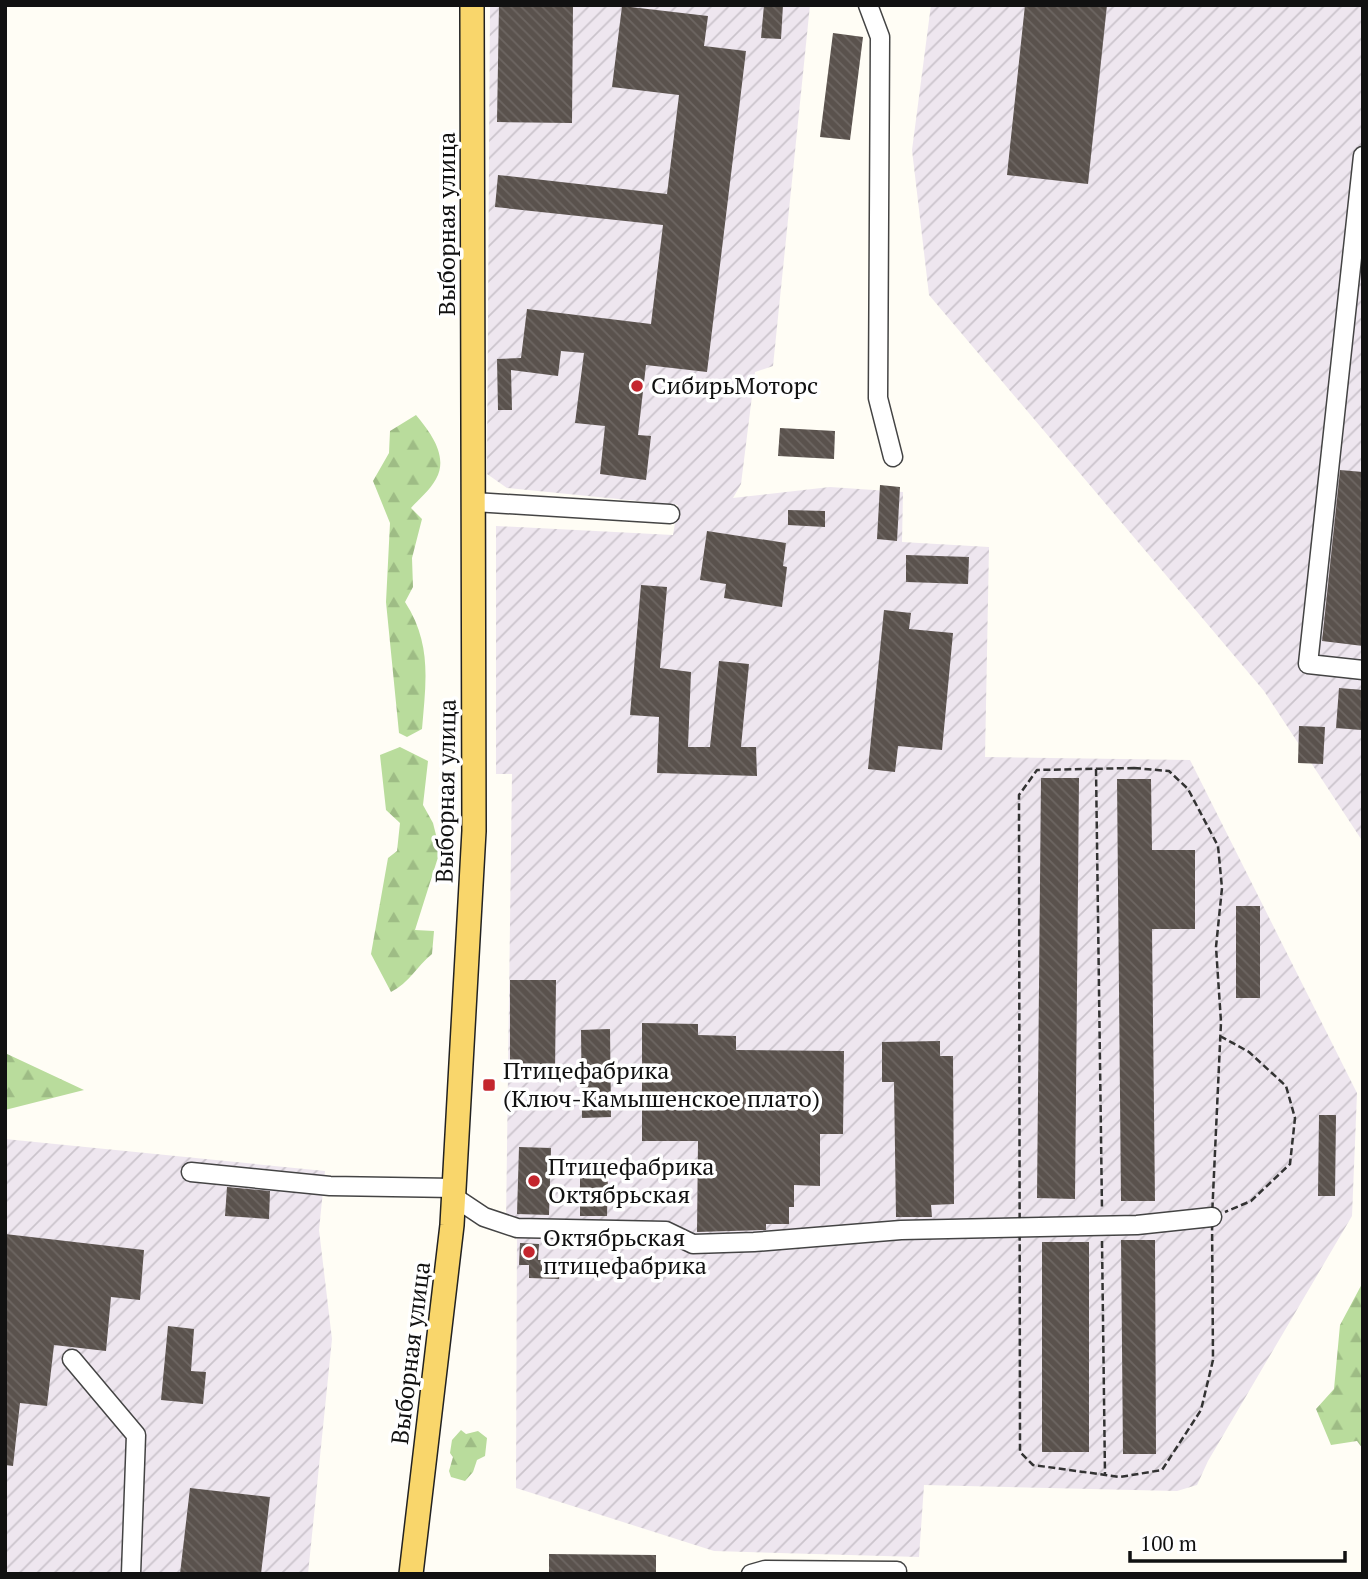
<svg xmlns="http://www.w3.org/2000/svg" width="1368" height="1579" font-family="'PT Serif',serif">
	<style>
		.industrial { fill: url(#industrial-furrows) }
		.forest { fill: url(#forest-firs) }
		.building { fill: url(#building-back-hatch) }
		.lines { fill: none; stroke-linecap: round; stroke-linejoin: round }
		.minor-casing { stroke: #444; stroke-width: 21 }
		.major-casing { stroke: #222; stroke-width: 26 }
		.path { stroke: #333; stroke-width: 2.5; stroke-dasharray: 7 3.5; stroke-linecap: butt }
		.minor { stroke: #fff; stroke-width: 18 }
		.major { stroke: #f9d66b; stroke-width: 23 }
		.poi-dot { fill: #c4262e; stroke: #fff; stroke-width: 2.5 }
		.labels { text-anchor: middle; stroke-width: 7; stroke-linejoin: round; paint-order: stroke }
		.street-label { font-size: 24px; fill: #111; stroke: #fff }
		.poi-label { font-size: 24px; fill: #111; stroke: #fff; text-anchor: start }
	</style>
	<defs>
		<pattern id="industrial-furrows" width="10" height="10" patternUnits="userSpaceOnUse" patternTransform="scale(1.75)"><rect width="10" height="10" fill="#eee6ef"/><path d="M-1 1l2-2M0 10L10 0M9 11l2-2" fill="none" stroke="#cbc4cc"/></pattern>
		<pattern id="forest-firs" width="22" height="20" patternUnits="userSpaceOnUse" patternTransform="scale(1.75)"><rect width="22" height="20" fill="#b9dc9c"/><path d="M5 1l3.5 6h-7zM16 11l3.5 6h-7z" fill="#9ebc85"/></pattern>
		<pattern id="building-back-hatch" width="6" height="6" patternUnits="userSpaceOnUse" patternTransform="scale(1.75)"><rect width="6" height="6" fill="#5a524d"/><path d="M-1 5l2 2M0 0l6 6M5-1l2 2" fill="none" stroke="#6d6662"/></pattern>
	</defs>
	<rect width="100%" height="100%" fill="#fffdf5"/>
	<!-- industrial -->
	<path class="industrial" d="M490,5H810L773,366L755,372L741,484L733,498L830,487L903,492L902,542L989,547L985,757L1190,760L1357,1093L1352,1216L1208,1461L1197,1485L1177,1491L924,1485L919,1557L714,1551L516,1488L517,1229L506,1223L512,774H496V526L673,535L678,505L507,488L487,474Z
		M931,5H1363V842L1264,691L929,295L912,150Z
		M5,1139L325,1171L319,1230L332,1339L308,1574H5Z"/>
	<!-- forest -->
	<path class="forest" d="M416,415C430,432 449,456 436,479C430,490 419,499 411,508L422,519L412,558L413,587L405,602C432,644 426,681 422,729L407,737L399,733L386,602L390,523L373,481L389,453L390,431Z
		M400,747L428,761L423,805L433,823L440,851L415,930L434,931L432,954C417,966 409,983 391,992L371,954L388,858L397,851L400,823L386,810L380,755Z
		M5,1053L84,1090L5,1110Z
		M1363,1282V1449L1357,1441L1331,1445L1316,1409L1334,1389L1340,1325Z
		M461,1430L466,1434L478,1431L487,1438L485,1456L477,1460L473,1472L465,1481L451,1477L449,1471L453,1457L450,1453L452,1440Z"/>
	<!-- building -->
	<path class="building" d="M499,5H573L572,123L497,122Z
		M764,5H783L781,39L761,38Z
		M1025,5H1107L1088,184L1007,175Z
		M622,6L708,16L704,46L746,51L707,372L646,365L638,435L651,436L646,480L600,474L605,426L575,423L584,353L561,351L558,376L511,370L512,410H498L497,359L521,358L527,309L651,324L663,225L495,207L498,175L667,194L679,95L612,87Z
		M833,33L863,37L850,140L820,137Z
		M780,428L835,431L834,459L778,456Z
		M1340,470L1363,472V646L1322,641Z
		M880,485L900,487L897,541L877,539Z
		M788,510L825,511V527L788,525Z
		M707,531L786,543L783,566L787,567L782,607L724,598L726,584L700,580Z
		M906,555L969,557L968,584L906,582Z
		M641,585L667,587L660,668L691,672L688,747H710L719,661L749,664L741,747H756L757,776L657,773L659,717L630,715Z
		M884,610L911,613L909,629L953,633L942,750L898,746L895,772L868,769Z
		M1339,688L1363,690L1361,730L1336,728Z
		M1299,726L1325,727L1323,764L1298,763Z
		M1041,778H1079L1075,1199L1037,1198Z
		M1117,779H1151L1152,850H1195V929H1152L1155,1201H1121Z
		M1236,906H1260V998H1236Z
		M510,980H556L555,1075H540V1066H510Z
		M642,1023L698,1024V1035L736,1036V1050L844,1051L843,1134H820V1186L794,1185V1207H789V1224H766V1230L697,1232L698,1141H642Z
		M610,1029L611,1117L582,1118L581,1030Z
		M940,1041V1056H953L954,1204L931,1205L932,1217H896L894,1082H882V1042Z
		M1319,1115H1336L1335,1196H1318Z
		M519,1147L551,1148L549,1215L517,1214Z
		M580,1172H608L607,1216H580Z
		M227,1187L270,1191L269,1219L225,1216Z
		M5,1234L144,1250L140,1300L111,1297L106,1351L54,1345L47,1406L20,1403L13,1466L5,1465Z
		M1121,1240H1155L1156,1454H1123Z
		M1042,1242H1089V1452H1042Z
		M520,1243L539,1244L538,1260H550L549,1266H560L559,1279L529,1278V1265H519Z
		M168,1326L194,1329L191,1371L206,1372L203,1404L161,1400Z
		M190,1488L270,1497L261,1574H180Z
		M549,1554L656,1555V1574H549Z"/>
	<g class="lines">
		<defs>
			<path id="minor" d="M868,5L880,37L878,398L893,457
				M1363,156L1308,664L1363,670
				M474,502L670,514
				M191,1172L330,1186L454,1188
				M454,1197L484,1217L517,1228L666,1231L693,1244L754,1242L901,1230L1137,1225L1212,1217
				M72,1359L136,1435L131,1574
				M751,1574L765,1570L897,1571"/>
			<path id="major" d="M411,1574L452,1225L474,831L472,5"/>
		</defs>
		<!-- minor casing -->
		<use href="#minor" class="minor-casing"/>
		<!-- major casing -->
		<use href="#major" class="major-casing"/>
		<!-- path -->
		<path class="path" d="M1134,768L1169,771L1188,789L1218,846L1222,888L1216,947L1221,1022L1212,1217L1213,1360L1201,1410L1162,1470L1120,1477L1033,1465L1020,1452L1019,795L1037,770Z
			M1096,769L1102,1210
			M1220,1036L1249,1052L1286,1086L1295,1118L1290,1164L1251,1201L1225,1212
			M1102,1241L1105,1475"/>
		<!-- minor -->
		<use href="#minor" class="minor"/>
		<!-- major -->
		<use href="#major" class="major"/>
	</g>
	<!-- markers -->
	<g class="poi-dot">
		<circle cx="637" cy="386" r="7"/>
		<rect x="482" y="1078" width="14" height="14" rx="3.5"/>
		<circle cx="534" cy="1181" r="7"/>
		<circle cx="529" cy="1252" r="7"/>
	</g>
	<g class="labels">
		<!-- street labels -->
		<g class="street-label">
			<text transform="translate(447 224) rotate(-90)" y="8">Выборная улица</text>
			<text transform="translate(446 791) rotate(-89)" y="8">Выборная улица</text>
			<text transform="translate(411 1353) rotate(-83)" y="8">Выборная улица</text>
		</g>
		<!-- poi labels -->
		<g class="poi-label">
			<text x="651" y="394">СибирьМоторс</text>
			<text x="503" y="1079">Птицефабрика<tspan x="503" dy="28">(Ключ-Камышенское плато)</tspan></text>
			<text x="548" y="1175">Птицефабрика<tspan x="548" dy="28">Октябрьская</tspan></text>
			<text x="543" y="1246">Октябрьская<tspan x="543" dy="28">птицефабрика</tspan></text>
		</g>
	</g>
	<!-- border -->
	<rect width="1368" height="1579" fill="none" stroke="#111111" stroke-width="14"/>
	<!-- scale -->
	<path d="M1130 1551v10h215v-10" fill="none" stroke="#111111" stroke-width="3.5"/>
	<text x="1140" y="1551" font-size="21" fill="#111111" stroke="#ffffff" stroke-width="5" paint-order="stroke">100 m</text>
</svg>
